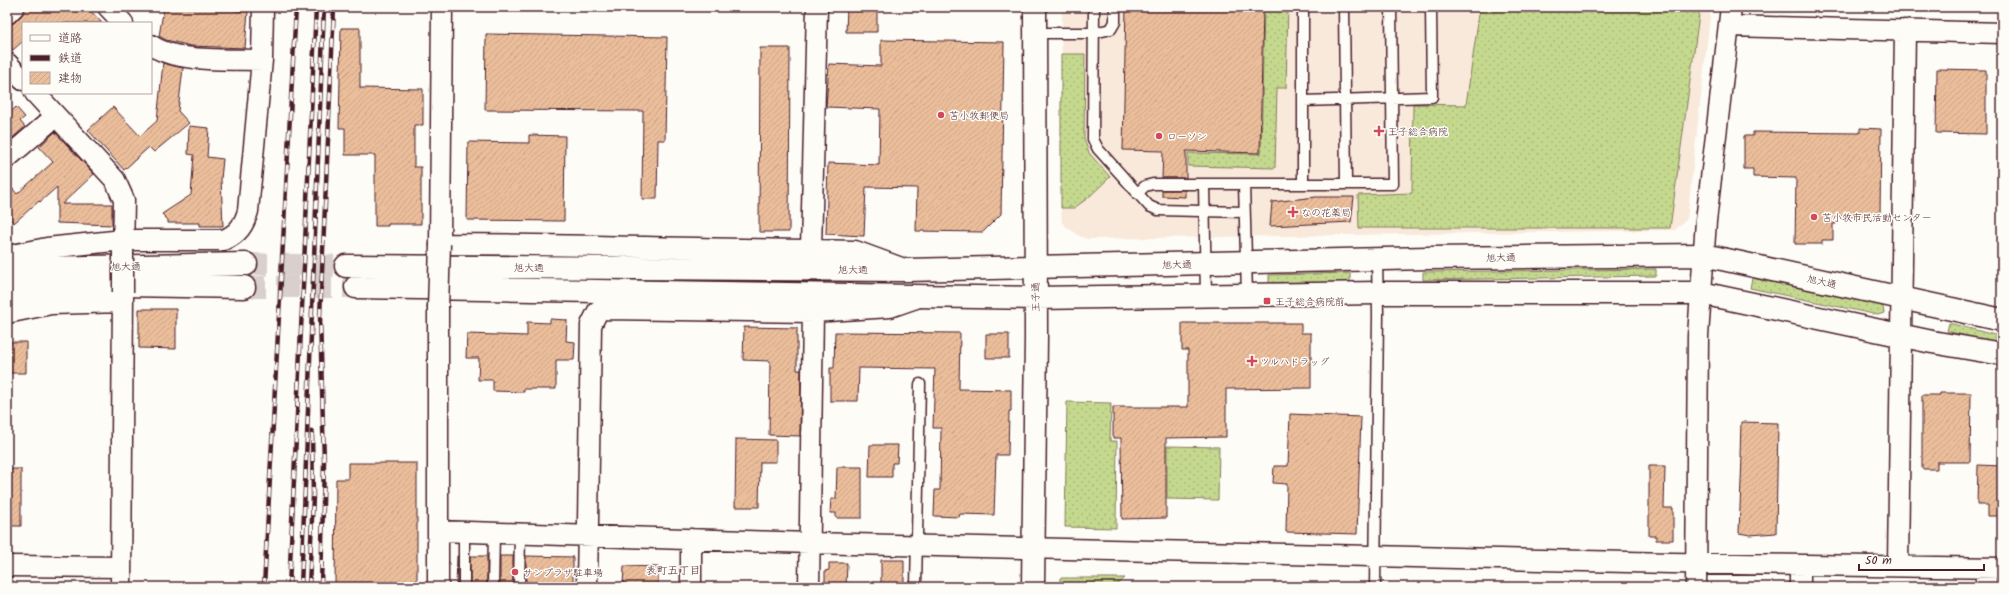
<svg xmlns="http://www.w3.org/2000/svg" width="2009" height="594" font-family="Kalam,'Klee One',sans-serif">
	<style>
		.built { fill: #f8e9db }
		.grass { fill: url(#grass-dots); stroke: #877c5c }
		.building { fill: url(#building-hatch); stroke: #4a1f2b }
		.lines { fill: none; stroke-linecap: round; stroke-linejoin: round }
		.secondary-tunnel { stroke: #d9d0ce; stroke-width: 22; stroke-dasharray: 22 11; stroke-linecap: butt }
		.lane-casing { stroke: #4a1f2b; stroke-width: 13 }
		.street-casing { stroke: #4a1f2b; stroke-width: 23 }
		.secondary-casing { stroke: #4a1f2b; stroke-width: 25 }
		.lane { stroke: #fdfcf7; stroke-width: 10 }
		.street { stroke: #fdfcf7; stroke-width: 20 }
		.secondary { stroke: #fdfcf7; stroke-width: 22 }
		.rail-casing { stroke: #4a1f2b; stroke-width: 4.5 }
		.rail { stroke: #fdfcf7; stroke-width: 3; stroke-dasharray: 9; stroke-linecap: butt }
		.street-bridge-casing { stroke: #4a1f2b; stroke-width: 23; stroke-linecap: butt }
		.street-bridge { stroke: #fdfcf7; stroke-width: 20 }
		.poi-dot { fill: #d1495b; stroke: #fdfcf7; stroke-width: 1.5 }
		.labels { text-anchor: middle; stroke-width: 3; stroke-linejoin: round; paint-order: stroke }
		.poi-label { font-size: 10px; fill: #4a1f2b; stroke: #fdfcf7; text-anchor: start }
		.street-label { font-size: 10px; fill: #4a1f2b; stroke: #fdfcf7 }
		.neighbourhood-label { font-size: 11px; fill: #4a1f2b; stroke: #fdfcf7 }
	</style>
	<defs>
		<pattern id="grass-dots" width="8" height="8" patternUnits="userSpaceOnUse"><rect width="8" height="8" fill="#c4d98e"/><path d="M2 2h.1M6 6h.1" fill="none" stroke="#aaba7b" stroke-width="1.8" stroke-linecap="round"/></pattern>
		<pattern id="building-hatch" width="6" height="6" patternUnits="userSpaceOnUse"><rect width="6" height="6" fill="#ebbe9b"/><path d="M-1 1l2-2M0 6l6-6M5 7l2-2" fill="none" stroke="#cba386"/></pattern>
	</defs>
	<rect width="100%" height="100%" fill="#fdfcf7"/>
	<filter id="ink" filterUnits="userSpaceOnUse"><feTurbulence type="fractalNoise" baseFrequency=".025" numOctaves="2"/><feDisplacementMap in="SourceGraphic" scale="8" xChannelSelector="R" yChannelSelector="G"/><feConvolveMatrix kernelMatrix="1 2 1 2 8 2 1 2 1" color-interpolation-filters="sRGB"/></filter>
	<g filter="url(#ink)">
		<!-- built -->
		<path class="built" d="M1062,7H1711L1687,219L1675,230L1087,239L1077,235L1062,223L1061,208Z"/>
		<!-- grass -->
		<path class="grass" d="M1264,7H1288L1286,88H1277L1275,168L1188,166V153L1261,154Z
			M1480,7H1700L1670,228H1359L1358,195L1412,193L1413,104L1466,105Z
			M1061,54H1085L1084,138L1089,153L1110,177L1088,198L1074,208H1061Z
			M1656,269V276L1423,280V272Z
			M1350,273V282L1269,284V275Z
			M1752,278L1880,305L1883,307L1884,313L1878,315L1750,288Z
			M1949,323L2002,337V345L1947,331Z
			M1067,402L1111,403L1110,441H1117L1116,528L1065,527Z
			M1167,446L1219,447L1218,500L1167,499Z
			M1060,578H1125L1115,587H1060Z"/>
		<!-- building -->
		<path class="building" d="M25,7H87L102,23H23V41L13,50L7,43V25L15,22L22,15Z
			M164,7H236V11H248L245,48L191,46L166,40L159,36Z
			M847,7H877V32H846Z
			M1126,7H1263L1260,153L1186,151V178H1162L1163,151L1123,150Z
			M341,28H360V88L423,89V125H414V167H421V224H388V226H375V155H345V128H339Z
			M486,34L667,37L665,140H658L657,199H642L643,111L485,110Z
			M881,40L1004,42L1001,214L983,232L916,231L917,188L866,187L864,236L826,234L828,163L879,165L880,109L826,107L829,64L881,66Z
			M760,48H790L789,232H759Z
			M163,63L183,68L178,111L189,123L154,152L149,147L124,170L88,130L113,107L140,136L157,121Z
			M1937,69L1986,70V134L1936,133Z
			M7,107L11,112L16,107L25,117L20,121L25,127L7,143Z
			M189,126L209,128L207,157L223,159L221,179L223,226H200V223H168V220L162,214L191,195L194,155L188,154Z
			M1860,128L1881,129L1880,217L1836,216V224H1833V240H1822V244H1795L1796,178L1753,177V169H1744V136H1753V132L1860,133Z
			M55,132L94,174L62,204H112V225L57,223V187L40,202L39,201L14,223L7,215V182L17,194L53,162L39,147Z
			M529,135L565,136L564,221L467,220L468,142L529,143Z
			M1162,190H1185V197L1162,196Z
			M1316,197H1354L1351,222L1270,226L1272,202Z
			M139,309H176V349L139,348Z
			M550,319L567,320L566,341L575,342L574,360H556V389H524V392L493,391V380H478L479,358H466L467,334L527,336V322L550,323Z
			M1182,323H1301V333H1311V388L1226,389V437L1166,438V518L1122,519L1121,438H1113V407H1188V350H1182Z
			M744,327L797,328V370H801L800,436L769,435L770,361L743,360Z
			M835,332L960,333L959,389L1011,390V411H1009L1008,455H996L994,515L960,514L959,517L934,516L935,490H940L941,428H933L935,369L859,368L858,401H830V368H834Z
			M986,334H1009V358H986Z
			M7,342H26V373H7Z
			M1940,393H1971L1970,462H1937V469H1922V395H1940Z
			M1290,414L1361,417L1357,534L1286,532L1287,484L1273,483L1274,466H1288Z
			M1741,422L1778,423L1776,533L1750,535L1739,533L1742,456H1740Z
			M736,439L776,440V462H760L759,507H735Z
			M870,445H898L897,463H892V477H869Z
			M348,463H417V587H335L336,479H348Z
			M1978,465L2002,466V516H1988V505H1977Z
			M1649,466H1665L1664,508H1673V540H1656V536H1649Z
			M837,467H862V518H836V513H830L831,499H836Z
			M7,469H21V526H7Z
			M457,556H458V587H456Z
			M470,556H487V587H470Z
			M500,556H513V587H500Z
			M526,556L573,557V587H526Z
			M881,560H904V584H881Z
			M829,563H847L846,587H825V571L829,570Z
			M624,566L658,567V587H623Z"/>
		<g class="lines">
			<!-- secondary-tunnel -->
			<path class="secondary-tunnel" d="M246,264L346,266
				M244,287H356"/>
			<defs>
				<path id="lane" d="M1094,7L1093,139L1098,149L1149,206L1158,210L1244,212
					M1344,7L1346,184
					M1034,33H1094L1111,29L1115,22V7
					M1303,101L1432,97L1431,7
					M1204,184L1206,296
					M1244,184L1247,295
					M1303,184V7
					M1137,194L1145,186L1153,184H1393L1391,7
					M464,587V532
					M493,587L494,533
					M519,587L520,534
					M916,587L920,384
					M1375,587L1378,314L1377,259"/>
				<path id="street" d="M108,7L123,23
					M442,7L440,244C563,244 687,249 811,250
					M817,7L811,250L855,251L904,269
					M7,14L14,7
					M1729,26L2002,33
					M151,45C176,63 231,59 262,60
					M7,63L23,80
					M35,93L115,180L124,200L123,254
					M7,158L56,116
					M7,256L47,248L123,240H224C238,234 244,225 248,211L262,60L263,7
					M7,313L51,304L123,302
					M438,531L809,543L1671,563L2002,568
					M7,566L121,567
					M1898,566L1905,30
					M121,587L123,292
					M438,587V308
					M587,587L591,325L598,311L605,309L813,312L890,307L916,298
					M691,587V539
					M809,587L813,312
					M1696,587L1698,336L1706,221L1731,7
					M1800,587V565
					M1986,587V568"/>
				<path id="secondary" d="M346,266L907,270L1428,258L1704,255L2002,320
					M7,274L40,268L246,264
					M356,287L1035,298L1378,293H1701L1932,342L2002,354
					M7,295L64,284L244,287
					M1033,587L1036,337L1035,7"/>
			</defs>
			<!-- lane casing -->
			<use href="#lane" class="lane-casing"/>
			<!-- street casing -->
			<use href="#street" class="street-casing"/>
			<!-- secondary casing -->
			<use href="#secondary" class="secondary-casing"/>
			<!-- lane -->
			<use href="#lane" class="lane"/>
			<!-- street -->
			<use href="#street" class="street"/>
			<!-- secondary -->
			<use href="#secondary" class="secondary"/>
			<defs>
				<path id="rail" d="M264,587L296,7
					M289,587L316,7
					M301,587L324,7
					M309,587L313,496L312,431
					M321,587L324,462L320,316L334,7"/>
			</defs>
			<!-- rail casing -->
			<use href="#rail" class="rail-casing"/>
			<!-- rail -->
			<use href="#rail" class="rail"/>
			<defs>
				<path id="street-bridge" d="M123,292V254
					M438,308L440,244"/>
			</defs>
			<!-- street-bridge casing -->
			<use href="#street-bridge" class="street-bridge-casing"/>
			<!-- street-bridge -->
			<use href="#street-bridge" class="street-bridge"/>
		</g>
	</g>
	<!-- markers -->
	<g class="poi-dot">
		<circle cx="941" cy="115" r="4"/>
		<path d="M1377 125h4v4h4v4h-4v4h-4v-4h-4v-4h4z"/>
		<circle cx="1159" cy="136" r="4"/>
		<path d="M1291 206h4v4h4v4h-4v4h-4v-4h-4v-4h4z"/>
		<circle cx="1814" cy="217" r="4"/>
		<rect x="1263" y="297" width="8" height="8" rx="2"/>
		<path d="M1250 355h4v4h4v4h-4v4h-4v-4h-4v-4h4z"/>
		<circle cx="515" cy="572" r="4"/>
	</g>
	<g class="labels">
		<!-- poi labels -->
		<g class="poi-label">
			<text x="949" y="119">苫小牧郵便局</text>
			<text x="1388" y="135">王子総合病院</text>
			<text x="1167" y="140">ローソン</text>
			<text x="1301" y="216">なの花薬局</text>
			<text x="1822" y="221">苫小牧市民活動センター</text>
			<text x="1275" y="305">王子総合病院前</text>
			<text x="1260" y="365">ツルハドラッグ</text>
			<text x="523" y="576">サンプラザ駐車場</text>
		</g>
		<!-- street labels -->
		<g class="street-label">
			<text transform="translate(1501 257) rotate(-1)" y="4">旭大通</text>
			<text transform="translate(1177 264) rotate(-1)" y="4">旭大通</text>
			<text transform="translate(126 266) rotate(-1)" y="4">旭大通</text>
			<text x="529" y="271">旭大通</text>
			<text x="853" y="273">旭大通</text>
			<text transform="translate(1822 281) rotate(13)" y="4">旭大通</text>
			<text transform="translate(1035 297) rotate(-91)" y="4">王子通</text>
		</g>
		<!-- neighbourhood labels -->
		<g class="neighbourhood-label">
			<text x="673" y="574">表町五丁目</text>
		</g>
	</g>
	<!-- margin -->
	<rect width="2009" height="594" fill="none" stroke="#fdfcf7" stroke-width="24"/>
	<rect x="12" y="12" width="1985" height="570" fill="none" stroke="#4a1f2b" stroke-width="1.5" filter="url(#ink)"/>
	<!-- legend -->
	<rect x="22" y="22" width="130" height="72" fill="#fdfcf7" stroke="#b5a4a5"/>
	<rect x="30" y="35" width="20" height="6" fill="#fdfcf7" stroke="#b5a4a5"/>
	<text x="58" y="42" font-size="12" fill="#4a1f2b">道路</text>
	<rect x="30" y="55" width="20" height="6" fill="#4a1f2b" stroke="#b5a4a5"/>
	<text x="58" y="62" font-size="12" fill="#4a1f2b">鉄道</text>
	<rect x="30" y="72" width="20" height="12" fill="url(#building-hatch)" stroke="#b5a4a5"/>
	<text x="58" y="82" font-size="12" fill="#4a1f2b">建物</text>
	<!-- scale -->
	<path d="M1859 564v6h125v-6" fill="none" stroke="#4a1f2b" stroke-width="2"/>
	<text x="1865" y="564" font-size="12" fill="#4a1f2b" stroke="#fdfcf7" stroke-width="3" paint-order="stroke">50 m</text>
</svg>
